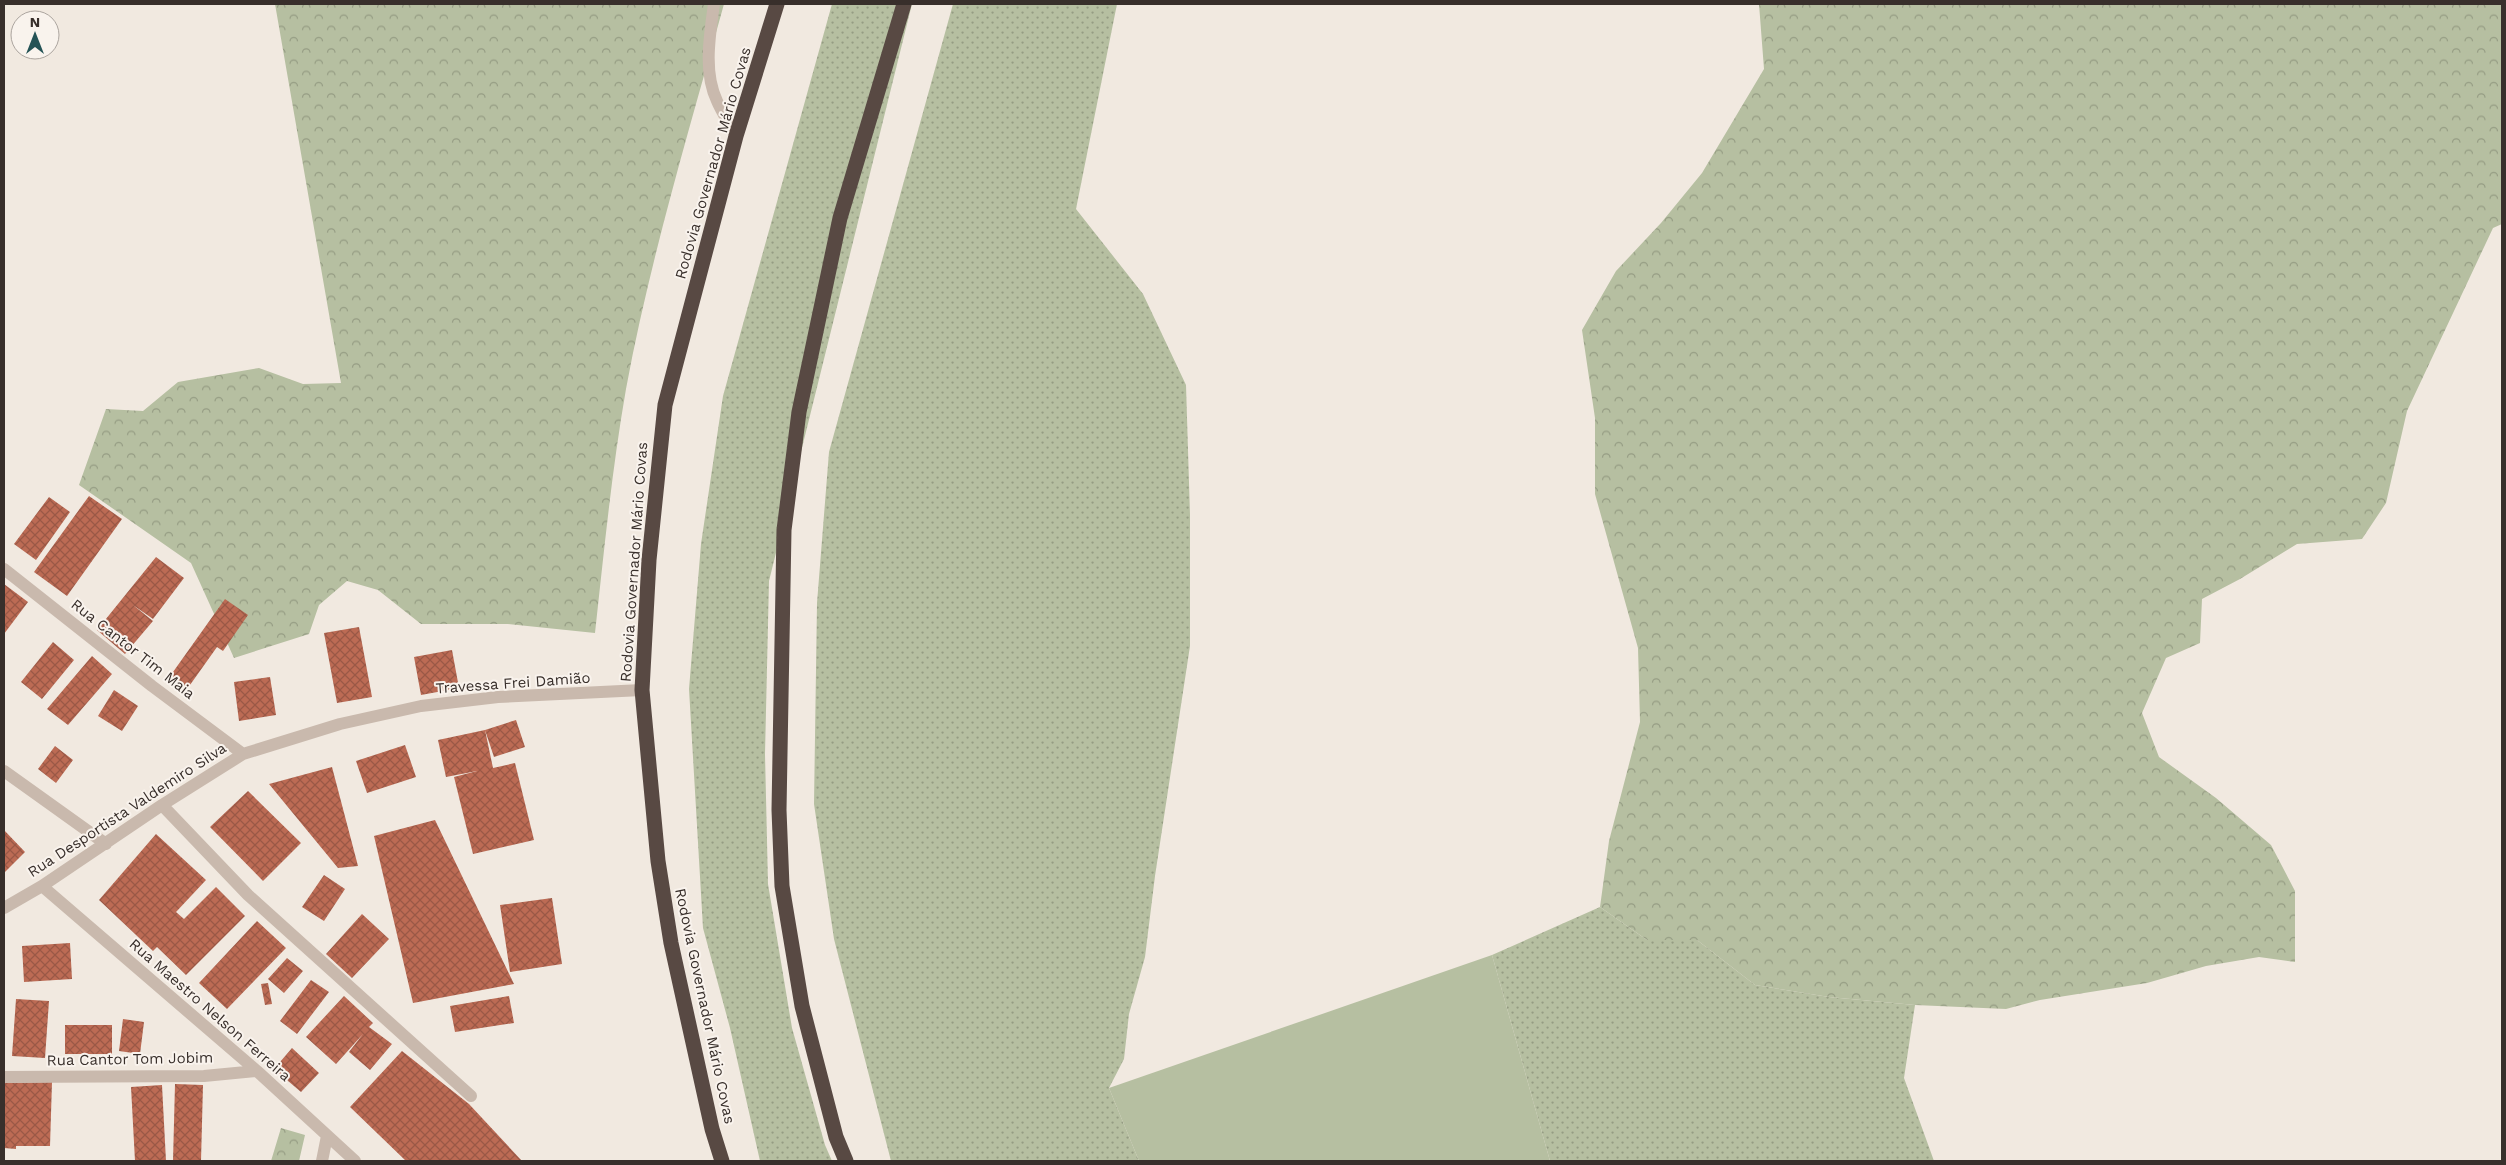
<svg xmlns="http://www.w3.org/2000/svg" width="2506" height="1165" font-family="'Work Sans',sans-serif">
	<style>
		.grass { fill: url(#grass-dots) }
		.forest { fill: url(#forest-crowns) }
		.green { fill: #b6bfa1 }
		.building { fill: url(#building-cross-hatch) }
		.lines { fill: none; stroke-linecap: round; stroke-linejoin: round }
		.lane { stroke: #c9b9ad; stroke-width: 12 }
		.street { stroke: #c9b9ad; stroke-width: 12 }
		.highway { stroke: #584943; stroke-width: 15 }
		.labels { text-anchor: middle; stroke-width: 4; stroke-linejoin: round; paint-order: stroke }
		.street-label { font-size: 15px; fill: #382f2b; stroke: #f9f3ed }
	</style>
	<defs>
		<pattern id="grass-dots" width="8" height="8" patternUnits="userSpaceOnUse" patternTransform="scale(1.25)"><rect width="8" height="8" fill="#b6bfa1"/><path d="M2 2h.1M6 6h.1" fill="none" stroke="#959c83" stroke-width="1.8" stroke-linecap="round"/></pattern>
		<pattern id="forest-crowns" width="20" height="18" patternUnits="userSpaceOnUse" patternTransform="scale(1.25)"><rect width="20" height="18" fill="#b6bfa1"/><path d="M2 6a3 3 0 1 1 6 0M12 15a3 3 0 1 1 6 0" fill="none" stroke="#959c83"/></pattern>
		<pattern id="building-cross-hatch" width="8" height="8" patternUnits="userSpaceOnUse" patternTransform="scale(1.25)"><rect width="8" height="8" fill="#bc6b54"/><path d="M0 0l8 8M0 8l8-8" fill="none" stroke="#9a5846"/></pattern>
	</defs>
	<rect width="100%" height="100%" fill="#f1e9e0"/>
	<!-- grass -->
	<path class="grass" d="M832,4H912L769,581L765,754L768,884L792,1028L825,1145L832,1161H760L730,1028L703,928L689,689L701,544L723,396Z
		M953,4H1117L1076,209L1143,294L1186,385L1190,515V646L1155,876L1145,957L1129,1014L1124,1059L1109,1088L1139,1161H891L834,939L814,804L817,603L829,452Z
		M1600,907L1647,940H1697L1755,985L1829,997L1915,1005L1904,1078L1934,1161H1550L1492,955Z"/>
	<!-- forest -->
	<path class="forest" d="M275,4H724C689,131 650,259 626,389C612,469 604,551 595,633L508,624H421L378,590L347,581L319,605L309,634L234,658L191,563L79,485L106,409L143,411L178,382L259,368L303,384L341,383Z
		M1759,4H2502V224L2493,228L2407,411L2386,503L2362,539L2297,544L2240,579L2202,599L2200,643L2166,658L2142,713L2159,757L2216,798L2271,845L2295,891V962L2259,957L2206,966L2147,983L2040,1000L2006,1009L1915,1005L1829,997L1755,985L1697,940H1647L1600,907L1609,841L1640,722L1638,648L1595,494V418L1582,330L1616,271L1661,223L1702,173L1764,69Z
		M281,1128L305,1135L299,1161H271Z"/>
	<!-- green -->
	<path class="green" d="M1492,955L1550,1161H1139L1109,1088Z"/>
	<!-- building -->
	<path class="building" d="M89,496L122,519L67,596L34,572Z
		M49,497L70,512L36,560L14,544Z
		M156,557L184,578L153,619L133,605L153,621L125,654L97,630Z
		M4,584L28,602L4,634Z
		M225,599L248,615L223,651L217,647L185,692L168,679Z
		M359,627L372,697L337,703L324,633Z
		M53,642L74,660L42,699L21,682Z
		M452,650L459,688L421,695L414,657Z
		M92,656L112,674L68,725L47,709Z
		M270,677L276,715L239,721L234,682Z
		M114,690L138,706L122,731L98,716Z
		M516,720L525,747L494,757L485,730Z
		M485,730L493,768L515,763L534,840L473,854L454,777L477,771L446,777L438,740Z
		M405,745L416,777L367,793L356,761Z
		M55,746L73,760L56,783L38,769Z
		M332,767L358,866L338,868L269,784Z
		M248,791L301,843L263,881L210,827Z
		M435,820L514,984L413,1003L374,836Z
		M4,830L25,852L4,873Z
		M156,834L206,880L176,912L184,919L216,887L245,916L186,975L157,947L153,951L99,900Z
		M324,875L345,889L324,921L302,907Z
		M552,898L562,964L510,972L500,905Z
		M362,914L389,939L352,978L326,954Z
		M257,921L286,948L227,1009L199,983Z
		M70,943L72,979L24,982L22,946Z
		M287,958L303,971L284,993L268,979Z
		M311,980L329,992L297,1034L280,1021Z
		M268,983L272,1004L265,1005L261,984Z
		M344,996L373,1023L369,1027L392,1044L370,1070L349,1052L363,1034L336,1064L306,1037Z
		M509,996L514,1023L455,1032L450,1006Z
		M16,999L49,1001L45,1058L12,1056Z
		M123,1019L144,1022L140,1054L119,1051Z
		M65,1025H112V1054H65Z
		M292,1048L319,1073L301,1092L274,1069Z
		M402,1051L469,1104L522,1161H406L350,1107Z
		M52,1082L50,1146H16V1149L4,1148V1083Z
		M175,1084L203,1085L201,1161H173Z
		M162,1085L166,1161H135L131,1087Z"/>
	<g class="lines">
		<!-- lane -->
		<path class="lane" d="M714,4C710,34 703,72 717,101C722,113 730,124 736,136"/>
		<!-- street -->
		<path class="street" d="M4,569L152,686L243,754
			M4,771L106,844
			M162,805L248,895L471,1096
			M42,886L257,1071L355,1161
			M4,908L42,886L162,805L243,754L340,724L421,706L498,697L642,690
			M4,1077L204,1076L257,1071
			M322,1161L327,1136"/>
		<!-- highway -->
		<path class="highway" d="M722,1161L712,1129L671,943L658,861L642,690L649,560L665,405L736,136L777,4
			M846,1161L836,1137L802,1006L782,886L779,810L784,530L799,412L840,218L904,4"/>
	</g>
	<g class="labels">
		<!-- street labels -->
		<g class="street-label">
			<text transform="translate(713 163) rotate(-74)" y="5">Rodovia Governador Mário Covas</text>
			<text transform="translate(634 562) rotate(-86)" y="5">Rodovia Governador Mário Covas</text>
			<text transform="translate(133 649) rotate(38)" y="5">Rua Cantor Tim Maia</text>
			<text transform="translate(513 683) rotate(-4)" y="5">Travessa Frei Damião</text>
			<text transform="translate(127 810) rotate(-33)" y="5">Rua Desportista Valdemiro Silva</text>
			<text transform="translate(705 1006) rotate(78)" y="5">Rodovia Governador Mário Covas</text>
			<text transform="translate(210 1010) rotate(41)" y="5">Rua Maestro Nelson Ferreira</text>
			<text transform="translate(130 1059) rotate(-1)" y="5">Rua Cantor Tom Jobim</text>
		</g>
	</g>
	<!-- border -->
	<rect width="2506" height="1165" fill="none" stroke="#382f2b" stroke-width="10"/>
	<!-- north arrow -->
	<g transform="translate(35 35)"><circle r="24" fill="#f9f3ed" stroke="#aca59f"/>
	<path d="M0-4L9 19L0 12L-9 19Z" fill="#245356"/>
	<text y="-8" font-size="14" font-weight="bold" text-anchor="middle" fill="#382f2b">N</text>
	</g>
</svg>
